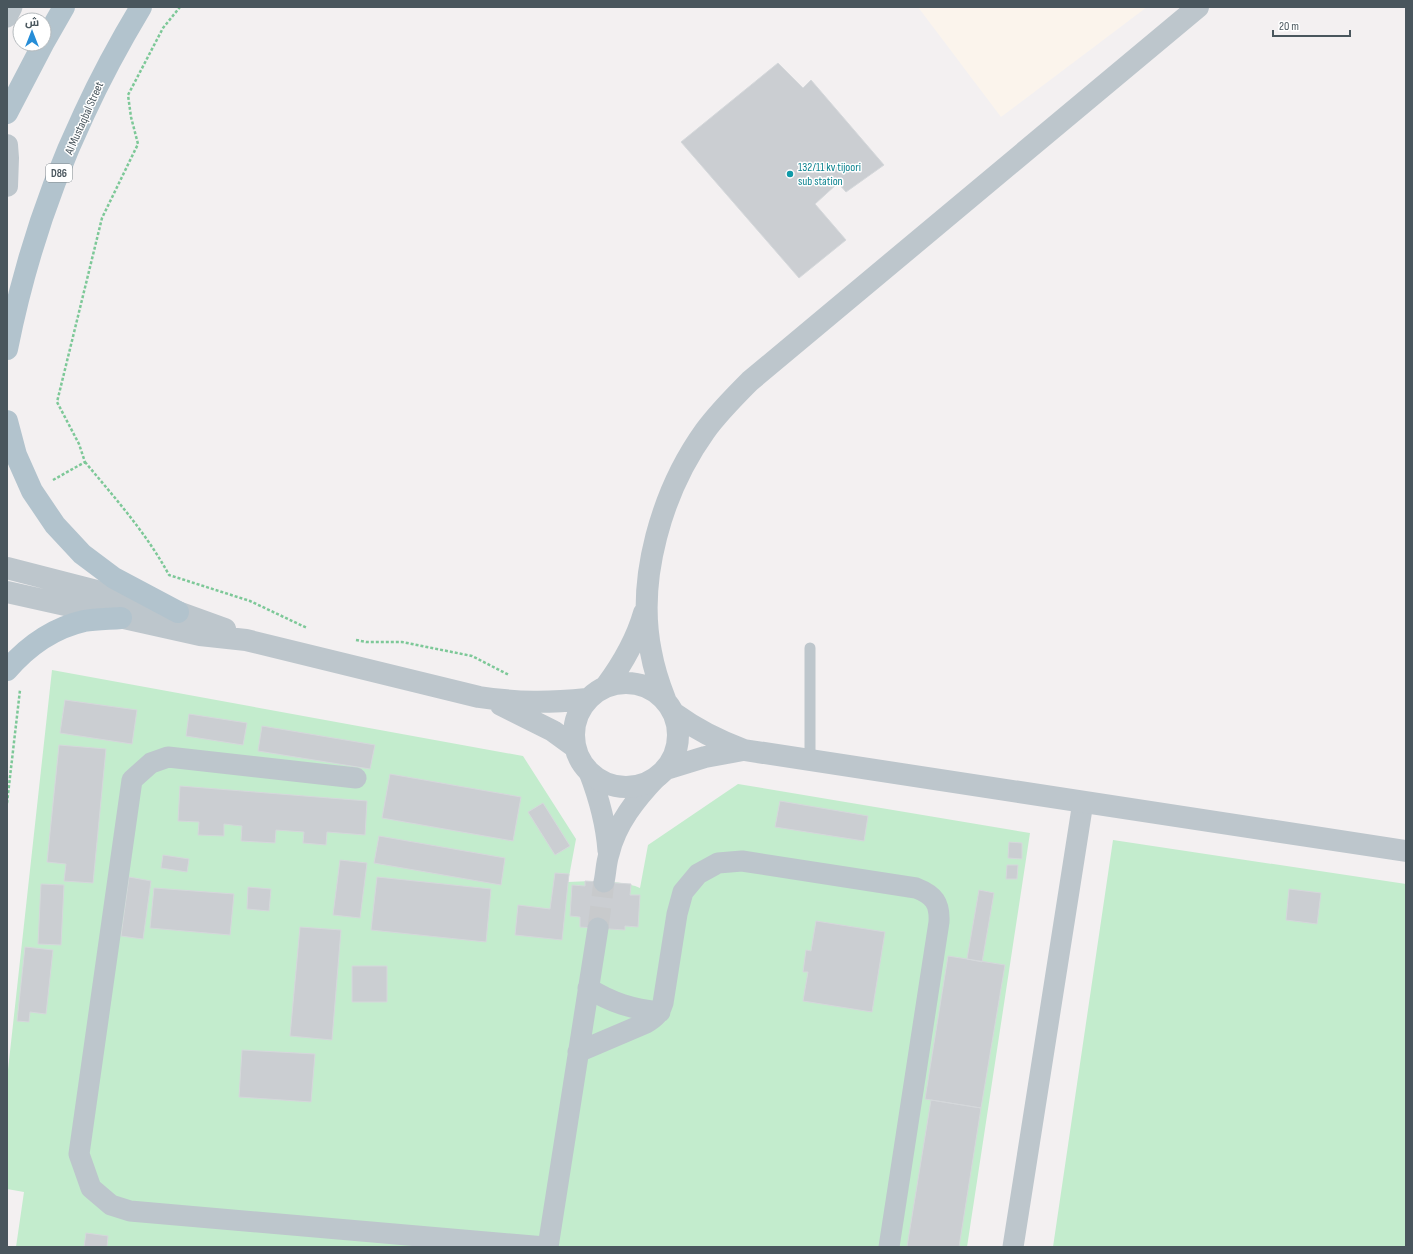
<svg xmlns="http://www.w3.org/2000/svg" width="1413" height="1254" font-family="'Sofia Sans Condensed',Cairo,sans-serif">
	<style>
		.commercial { fill: #fbf4ec }
		.green { fill: #c3eccd }
		.building { fill: #cbced2; stroke: #d5d8db }
		.lines { fill: none; stroke-linecap: round; stroke-linejoin: round }
		.minor-tunnel { stroke: #c8cacc; stroke-width: 21; stroke-dasharray: 21 10; stroke-linecap: butt }
		.path { stroke: #7dc898; stroke-width: 2.5; stroke-dasharray: 3 2; stroke-linecap: butt }
		.service { stroke: #bdc6cc; stroke-width: 11 }
		.minor { stroke: #bdc6cc; stroke-width: 21 }
		.tertiary { stroke: #bdc6cc; stroke-width: 22 }
		.primary { stroke: #b2c3cd; stroke-width: 22 }
		.culture-dot { fill: #0f9aa8; stroke: #fff; stroke-width: 1.5 }
		.labels { text-anchor: middle; stroke-width: 3; stroke-linejoin: round; paint-order: stroke }
		.shield { fill: #fff; stroke: #80898e; stroke-width: 1 }
		.shield-label { font-size: 11px; font-weight: bold; fill: #49565d }
		.street-label { font-size: 12px; fill: #49565d; stroke: #fff }
		.culture-label { font-size: 12px; fill: #0d838f; stroke: #fff; text-anchor: start }
	</style>
	<rect width="100%" height="100%" fill="#f3f0f1"/>
	<!-- commercial -->
	<path class="commercial" d="M918,7H1147L1001,117Z"/>
	<!-- green -->
	<path class="green" d="M52,670L523,756L576,839L568,882C589,881 622,880 640,888L648,845L738,784L1030,833L967,1247H16L24,1192L7,1189V1079Z
		M1113,840L1406,884V1236L1405,1247H1053Z"/>
	<!-- building -->
	<path class="building" d="M778,63L803,88L811,80L884,165L846,192L838,183L815,204L846,240L799,278L681,142Z
		M65,700L137,710L132,744L60,733Z
		M189,714L247,723L243,745L186,736Z
		M262,726L375,745L370,769L258,751Z
		M59,745L106,749L93,883L64,881L66,864L47,862Z
		M390,774L521,797L513,841L382,818Z
		M180,786L367,801L365,835L327,832L326,845L303,843L304,832L276,830L275,843L241,841L242,826L224,824V836L198,835L199,822L178,821Z
		M780,801L868,816L864,841L775,827Z
		M543,803L570,846L555,855L528,812Z
		M379,836L505,858L501,885L374,863Z
		M1009,842L1022,843V859L1008,858Z
		M163,855L189,859L187,872L161,868Z
		M340,860L367,863L360,918L333,915Z
		M1007,865H1018L1017,879H1006Z
		M555,873L569,874L562,940L515,935L518,905L550,909Z
		M129,877L151,881L143,939L121,936Z
		M377,877L491,889L486,942L371,930Z
		M585,881L631,884L630,895H640L638,927L625,926V930L580,927V917L570,916L572,885L585,886Z
		M41,884L64,885L61,945L38,944Z
		M248,887L271,889L269,911L247,909Z
		M154,888L234,894L230,935L150,928Z
		M1289,889L1321,893L1317,924L1286,920Z
		M979,890L994,893L982,962L967,959Z
		M816,921L885,932L872,1012L803,1001L808,972H803L806,950L811,951Z
		M300,927L341,930L332,1040L290,1036Z
		M25,947L53,950L46,1014L30,1012L29,1022L17,1021Z
		M948,956L1005,965L981,1108L925,1099Z
		M352,966H387V1002H352Z
		M242,1050L315,1054L311,1102L239,1097Z
		M931,1100L981,1108L959,1247H907Z
		M86,1233L108,1236L107,1247H84Z"/>
	<g class="lines">
		<!-- minor-tunnel -->
		<path class="minor-tunnel" d="M598,928L604,882"/>
		<!-- path -->
		<path class="path" d="M85,462C115,498 147,534 169,575L250,601L307,628
			M53,480L85,462L79,444L57,402L102,218L138,144L131,117L128,95L163,28L180,7
			M356,640L366,642H402L472,656L509,675
			M7,803L20,690"/>
		<!-- service -->
		<path class="service" d="M810,648V760"/>
		<!-- minor -->
		<path class="minor" d="M7,17L12,7
			M589,772C599,798 606,823 608,851
			M356,778L168,757L151,763L132,780L79,1154L91,1188L111,1205L130,1211L545,1247
			M604,882C606,873 606,863 609,854C616,824 636,799 657,777
			M588,988C612,1003 632,1009 660,1012
			M578,1052L646,1023C655,1018 660,1013 663,1003L677,914L683,892L698,874L718,863L742,861L916,888C934,895 940,903 939,922L889,1247
			M548,1247L598,928
			M1013,1247L1083,802"/>
		<!-- tertiary -->
		<path class="tertiary" d="M7,145L8,158L7,186
			M7,568L178,612L225,629
			M7,592L200,635L246,640L479,697C518,703 548,703 587,699
			M574 735a52 52 0 1 1 104 0a52 52 0 1 1-104 0Z
			M606,686C623,663 636,641 644,613
			M665,699C659,684 654,669 651,652C636,579 662,491 705,431C718,413 734,397 750,381L1198,7
			M501,705L553,731L575,747
			M675,714C697,730 719,741 744,750L1406,851
			M666,769L705,757L743,750"/>
		<!-- primary -->
		<path class="primary" d="M44,42L64,7
			M7,113L43,44
			M7,349C23,269 49,188 84,114C101,77 120,42 141,7
			M7,421L16,455L32,491L55,525L82,554L114,578L178,612
			M7,670C27,647 53,628 84,621C96,619 109,619 121,618"/>
	</g>
	<!-- markers -->
	<circle class="culture-dot" cx="790" cy="174" r="4"/>
	<g class="labels">
		<!-- shield labels -->
		<rect class="shield" x="46" y="164" width="26" height="18" rx="3"/>
		<g class="shield-label">
			<text x="59" y="177">D86</text>
		</g>
		<!-- street labels -->
		<g class="street-label">
			<text transform="translate(84 118) rotate(-66)" y="4">Al Mustaqbal Street</text>
		</g>
		<!-- culture labels -->
		<g class="culture-label">
			<text x="798" y="171">132/11 kv tijoori<tspan x="798" dy="14">sub station</tspan></text>
		</g>
	</g>
	<!-- border -->
	<rect width="1413" height="1254" fill="none" stroke="#49565d" stroke-width="16"/>
	<!-- north arrow -->
	<g transform="translate(32 32)"><circle r="19" fill="#ffffff" stroke="#b6bbbe"/>
	<path d="M0-3L7 15L0 10L-7 15Z" fill="#268dd7"/>
	<text y="-6" font-size="11" font-weight="bold" text-anchor="middle" fill="#49565d">ش</text>
	</g>
	<!-- scale -->
	<path d="M1273 30v6h77v-6" fill="none" stroke="#49565d" stroke-width="2"/>
	<text x="1279" y="30" font-size="12" fill="#49565d" stroke="#ffffff" stroke-width="3" paint-order="stroke">20 m</text>
</svg>
